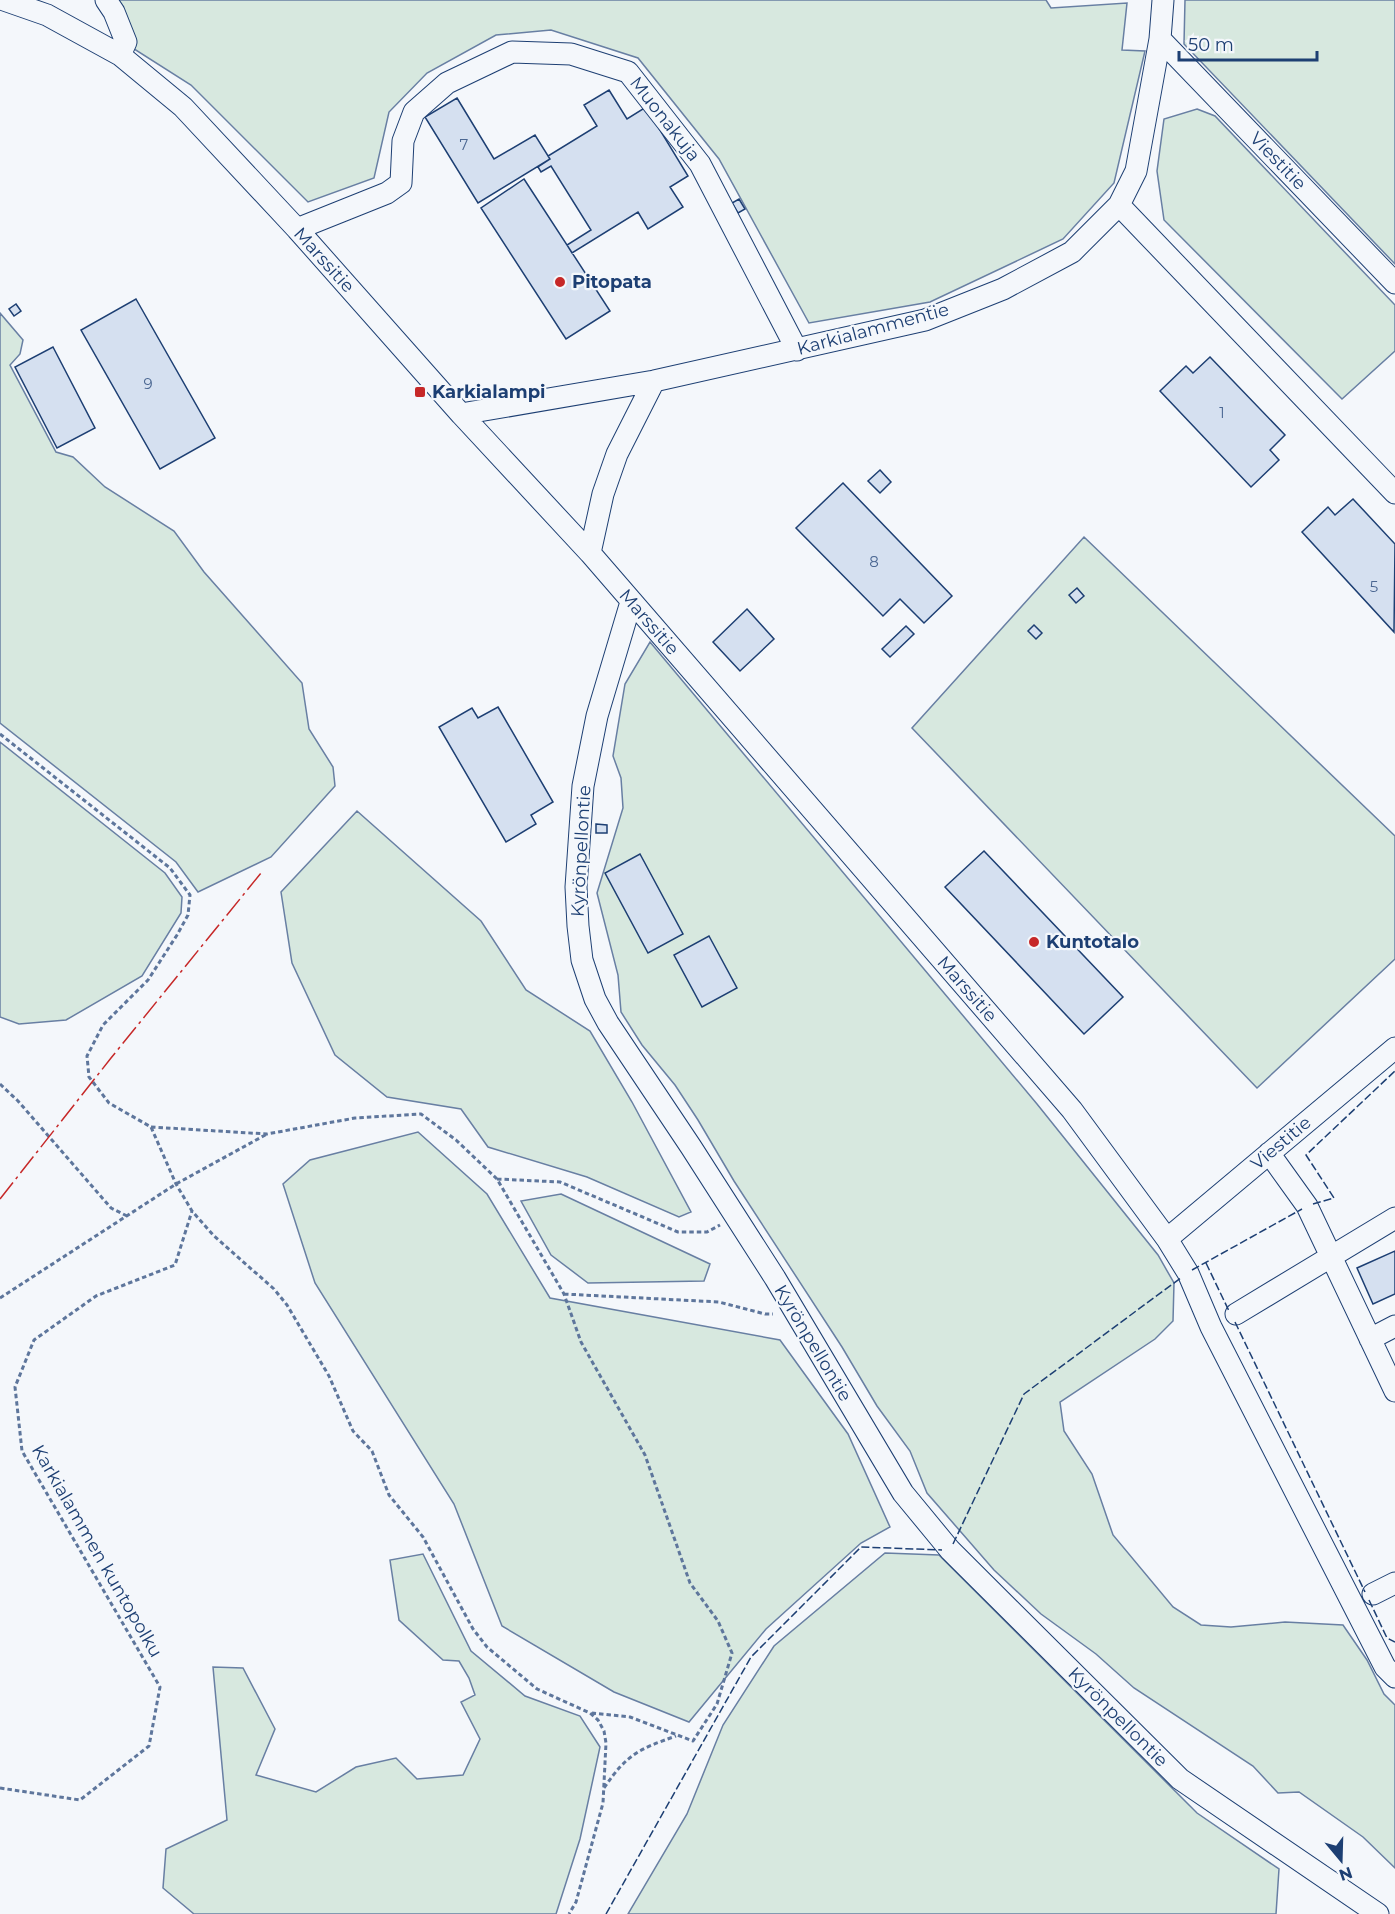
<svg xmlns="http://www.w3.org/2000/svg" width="1395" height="1914" font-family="Montserrat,sans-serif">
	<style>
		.green { fill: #d7e8df; stroke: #687fa3; stroke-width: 1.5 }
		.building { fill: #d5e0f0; stroke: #1d3f73; stroke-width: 1.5 }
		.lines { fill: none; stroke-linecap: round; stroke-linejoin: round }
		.minor-casing { stroke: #1d3f73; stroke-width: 23 }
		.path { stroke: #5e769c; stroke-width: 3; stroke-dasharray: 4.5 3; stroke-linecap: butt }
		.minor { stroke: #f4f7fb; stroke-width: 21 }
		.fence { stroke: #1d3f73; stroke-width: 1.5; stroke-dasharray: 8 3; stroke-linecap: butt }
		.power { stroke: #c62828; stroke-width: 1.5; stroke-dasharray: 21 4.5 3 4.5; stroke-linecap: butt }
		.poi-dot { fill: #c62828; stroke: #f4f7fb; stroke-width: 2 }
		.labels { text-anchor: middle; stroke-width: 4.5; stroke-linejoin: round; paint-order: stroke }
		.number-label { font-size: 15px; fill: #4b6792 }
		.street-label { font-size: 18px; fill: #1d3f73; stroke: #f4f7fb }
		.poi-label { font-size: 18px; font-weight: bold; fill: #1d3f73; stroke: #f4f7fb; text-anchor: start }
	</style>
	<rect width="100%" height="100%" fill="#f4f7fb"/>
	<!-- green -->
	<path class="green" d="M117,0H1046L1051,8L1127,3L1122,50L1145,51L1114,183L1063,239L930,302L809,323L719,159L638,58L551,30L496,35L427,73L389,112L374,178L308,202L191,85L131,47Z
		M1185,0H1395V264L1184,44Z
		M1197,109L1215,116L1395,305V351L1342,399L1164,220L1157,171L1164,119Z
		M0,313L23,340L20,354L10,365L56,452L73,457L105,487L174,531L204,572L302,683L309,729L333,767L335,786L271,857L198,892L176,862L0,723Z
		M1084,537L1395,836V959L1257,1088L912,728Z
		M650,642L1037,1104L1158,1255L1174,1283L1173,1321L1155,1339L1060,1402L1064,1431L1092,1474L1113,1535L1173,1607L1201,1625L1231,1627L1285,1622L1343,1625L1367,1660L1384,1694L1395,1705V1868L1363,1837L1299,1792L1278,1793L1253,1766L1134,1688L1096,1654L1041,1614L994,1570L927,1493L910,1451L877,1406L842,1347L734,1181L698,1120L675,1085L642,1045L621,1012L618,975L597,893L623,808L621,778L613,756L625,684Z
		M0,742L165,873L182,897L181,913L142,976L66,1020L19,1024L0,1017Z
		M357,811L481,921L526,990L590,1031L632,1102L691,1212L679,1217L587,1177L488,1147L461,1109L387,1097L335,1055L292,963L281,892Z
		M418,1132L487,1194L550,1298L780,1340L848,1434L890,1527L861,1543L766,1629L689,1722L614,1692L502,1626L454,1504L315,1283L283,1184L310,1160Z
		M561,1194L710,1264L704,1281L588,1283L551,1255L521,1201Z
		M885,1553L939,1555L1197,1813L1279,1869L1276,1914H628L687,1814L723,1725L774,1646Z
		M423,1554L471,1651L525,1696L580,1716L600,1747L580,1839L556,1914H194L163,1888L166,1849L227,1820L213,1667L243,1668L275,1729L256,1775L316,1792L356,1767L396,1758L417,1779L463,1775L480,1739L461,1702L475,1695L469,1678L459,1661L443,1660L399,1620L390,1560Z"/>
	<!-- building -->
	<path class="building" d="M609,90L627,119L646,107L688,176L670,187L683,207L648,229L638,212L572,253L567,245L591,230L551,166L541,172L538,167L550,159L548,156L597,126L584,105Z
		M457,98L494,159L535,135L550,159L478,203L425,117Z
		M524,179L610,311L566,339L481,208Z
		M739,199L745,209L738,213L732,203Z
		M136,299L215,438L160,469L81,330Z
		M16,304L21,311L14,316L9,309Z
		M53,347L95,428L57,448L15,367Z
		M1210,357L1285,435L1270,450L1279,460L1251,487L1160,391L1186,366L1193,373Z
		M880,470L891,482L880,493L868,481Z
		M843,483L952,596L924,623L900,599L883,616L796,528Z
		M1353,499L1395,544L1394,632L1302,532L1328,507L1335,515Z
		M1077,588L1084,596L1076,603L1069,595Z
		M747,609L774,639L740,671L713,642Z
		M1034,625L1042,633L1036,639L1028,631Z
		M906,626L914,634L890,657L882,649Z
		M498,707L553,802L531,815L536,824L506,842L439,727L472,708L478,718Z
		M596,824L607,825V833H596Z
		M984,851L1123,997L1084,1034L945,887Z
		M640,854L683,934L648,953L605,873Z
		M709,936L737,988L702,1007L674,955Z
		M1395,1251V1294L1373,1304L1357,1268Z"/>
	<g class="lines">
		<defs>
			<path id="minor" d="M4,0L47,15L120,55L183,107L297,229L461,414L590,553L1072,1110L1167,1239L1188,1273L1211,1327L1385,1667L1395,1677
				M106,0L114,12L126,42L120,55
				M1160,39L1395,283
				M1119,205L1395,493
				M297,229L387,193L401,183L403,141L414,112L447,83L512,52L571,54L628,72L700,164L797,350
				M461,414L654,381L925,320L1003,289L1072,252L1119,205L1136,171L1160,39L1163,0
				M590,553L603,494L617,454L654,381
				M631,602L597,716L583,786L576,887L578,926L582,960L595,999L608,1023L691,1147L775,1278L903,1493L950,1550L1180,1779L1378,1914
				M1269,1153L1307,1206L1395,1391
				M1167,1239L1395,1048
				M1236,1314L1395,1218
				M1370,1339L1395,1326
				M1373,1594L1395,1583"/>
		</defs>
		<!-- minor casing -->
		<use href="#minor" class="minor-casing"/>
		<!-- path -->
		<path class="path" d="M0,734L170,868L190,895L188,915L177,935L148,980L103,1025L87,1056L89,1077L109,1103L151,1127L176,1184L192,1211L214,1236L274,1289L287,1305L329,1376L353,1431L372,1451L389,1495L423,1537L473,1629L487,1647L537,1689L590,1713L598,1720L604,1731L606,1743L603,1803L576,1902L569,1914
			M0,1084L18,1101L111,1208L127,1216
			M151,1127L267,1134L355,1118L421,1114L456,1140L497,1179L564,1294L581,1342L645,1455L690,1583L718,1621L732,1653L717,1704L693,1741L630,1717L592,1713
			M497,1179L560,1182L678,1232H707L720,1225
			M564,1294L719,1302L765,1314H773
			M0,1298L176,1184L267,1134
			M0,1788L80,1800L149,1746L160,1687L22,1451L15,1387L34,1340L96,1296L175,1265L192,1211
			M604,1788C627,1754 639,1749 676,1736"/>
		<!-- minor -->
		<use href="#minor" class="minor"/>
		<!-- fence -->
		<path class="fence" d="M1313,1204L1334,1198L1306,1155L1395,1071
			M1206,1263L1229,1311
			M1192,1270L1302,1209
			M1235,1322L1365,1592
			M953,1544L1024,1394L1182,1277
			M1369,1600L1387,1638L1395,1642
			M606,1914L751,1657L861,1547L942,1550"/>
		<!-- power -->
		<path class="power" d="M0,1199L111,1058L261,873"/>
	</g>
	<!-- markers -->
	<g class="poi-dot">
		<circle cx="560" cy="282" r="6"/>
		<rect x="414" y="386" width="12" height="12" rx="3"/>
		<circle cx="1034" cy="942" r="6"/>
	</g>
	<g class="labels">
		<!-- number labels -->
		<g class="number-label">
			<text x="464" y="150">7</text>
			<text x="148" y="389">9</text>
			<text x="1222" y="418">1</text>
			<text x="874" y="567">8</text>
			<text x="1374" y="592">5</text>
		</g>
		<!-- street labels -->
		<g class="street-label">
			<text transform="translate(665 119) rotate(52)" y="6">Muonakuja</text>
			<text transform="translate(1278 161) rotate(46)" y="6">Viestitie</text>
			<text transform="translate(324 260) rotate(48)" y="6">Marssitie</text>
			<text transform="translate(873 329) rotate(-15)" y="6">Karkialammentie</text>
			<text transform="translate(649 622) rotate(49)" y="6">Marssitie</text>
			<text transform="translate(581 851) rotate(-87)" y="6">Kyrönpellontie</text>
			<text transform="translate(967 989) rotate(49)" y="6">Marssitie</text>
			<text transform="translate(1281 1143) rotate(-40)" y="6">Viestitie</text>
			<text transform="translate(813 1343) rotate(59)" y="6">Kyrönpellontie</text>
			<text transform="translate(97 1551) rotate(60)" y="6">Karkialammen kuntopolku</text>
			<text transform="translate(1118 1717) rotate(45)" y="6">Kyrönpellontie</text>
		</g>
		<!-- poi labels -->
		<g class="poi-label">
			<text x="572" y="288">Pitopata</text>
			<text x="432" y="398">Karkialampi</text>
			<text x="1046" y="948">Kuntotalo</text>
		</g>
	</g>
	<!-- north arrow -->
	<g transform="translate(1341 1860) rotate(161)" stroke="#f4f7fb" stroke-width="4.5" paint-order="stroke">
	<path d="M0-4.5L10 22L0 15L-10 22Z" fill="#1d3f73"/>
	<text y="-9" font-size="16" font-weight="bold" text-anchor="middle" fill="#1d3f73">N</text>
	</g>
	<!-- scale -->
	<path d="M1179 51v9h138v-9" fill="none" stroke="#1d3f73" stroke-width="3"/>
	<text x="1188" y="51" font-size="18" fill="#1d3f73" stroke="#f4f7fb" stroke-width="4.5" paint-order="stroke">50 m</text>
</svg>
